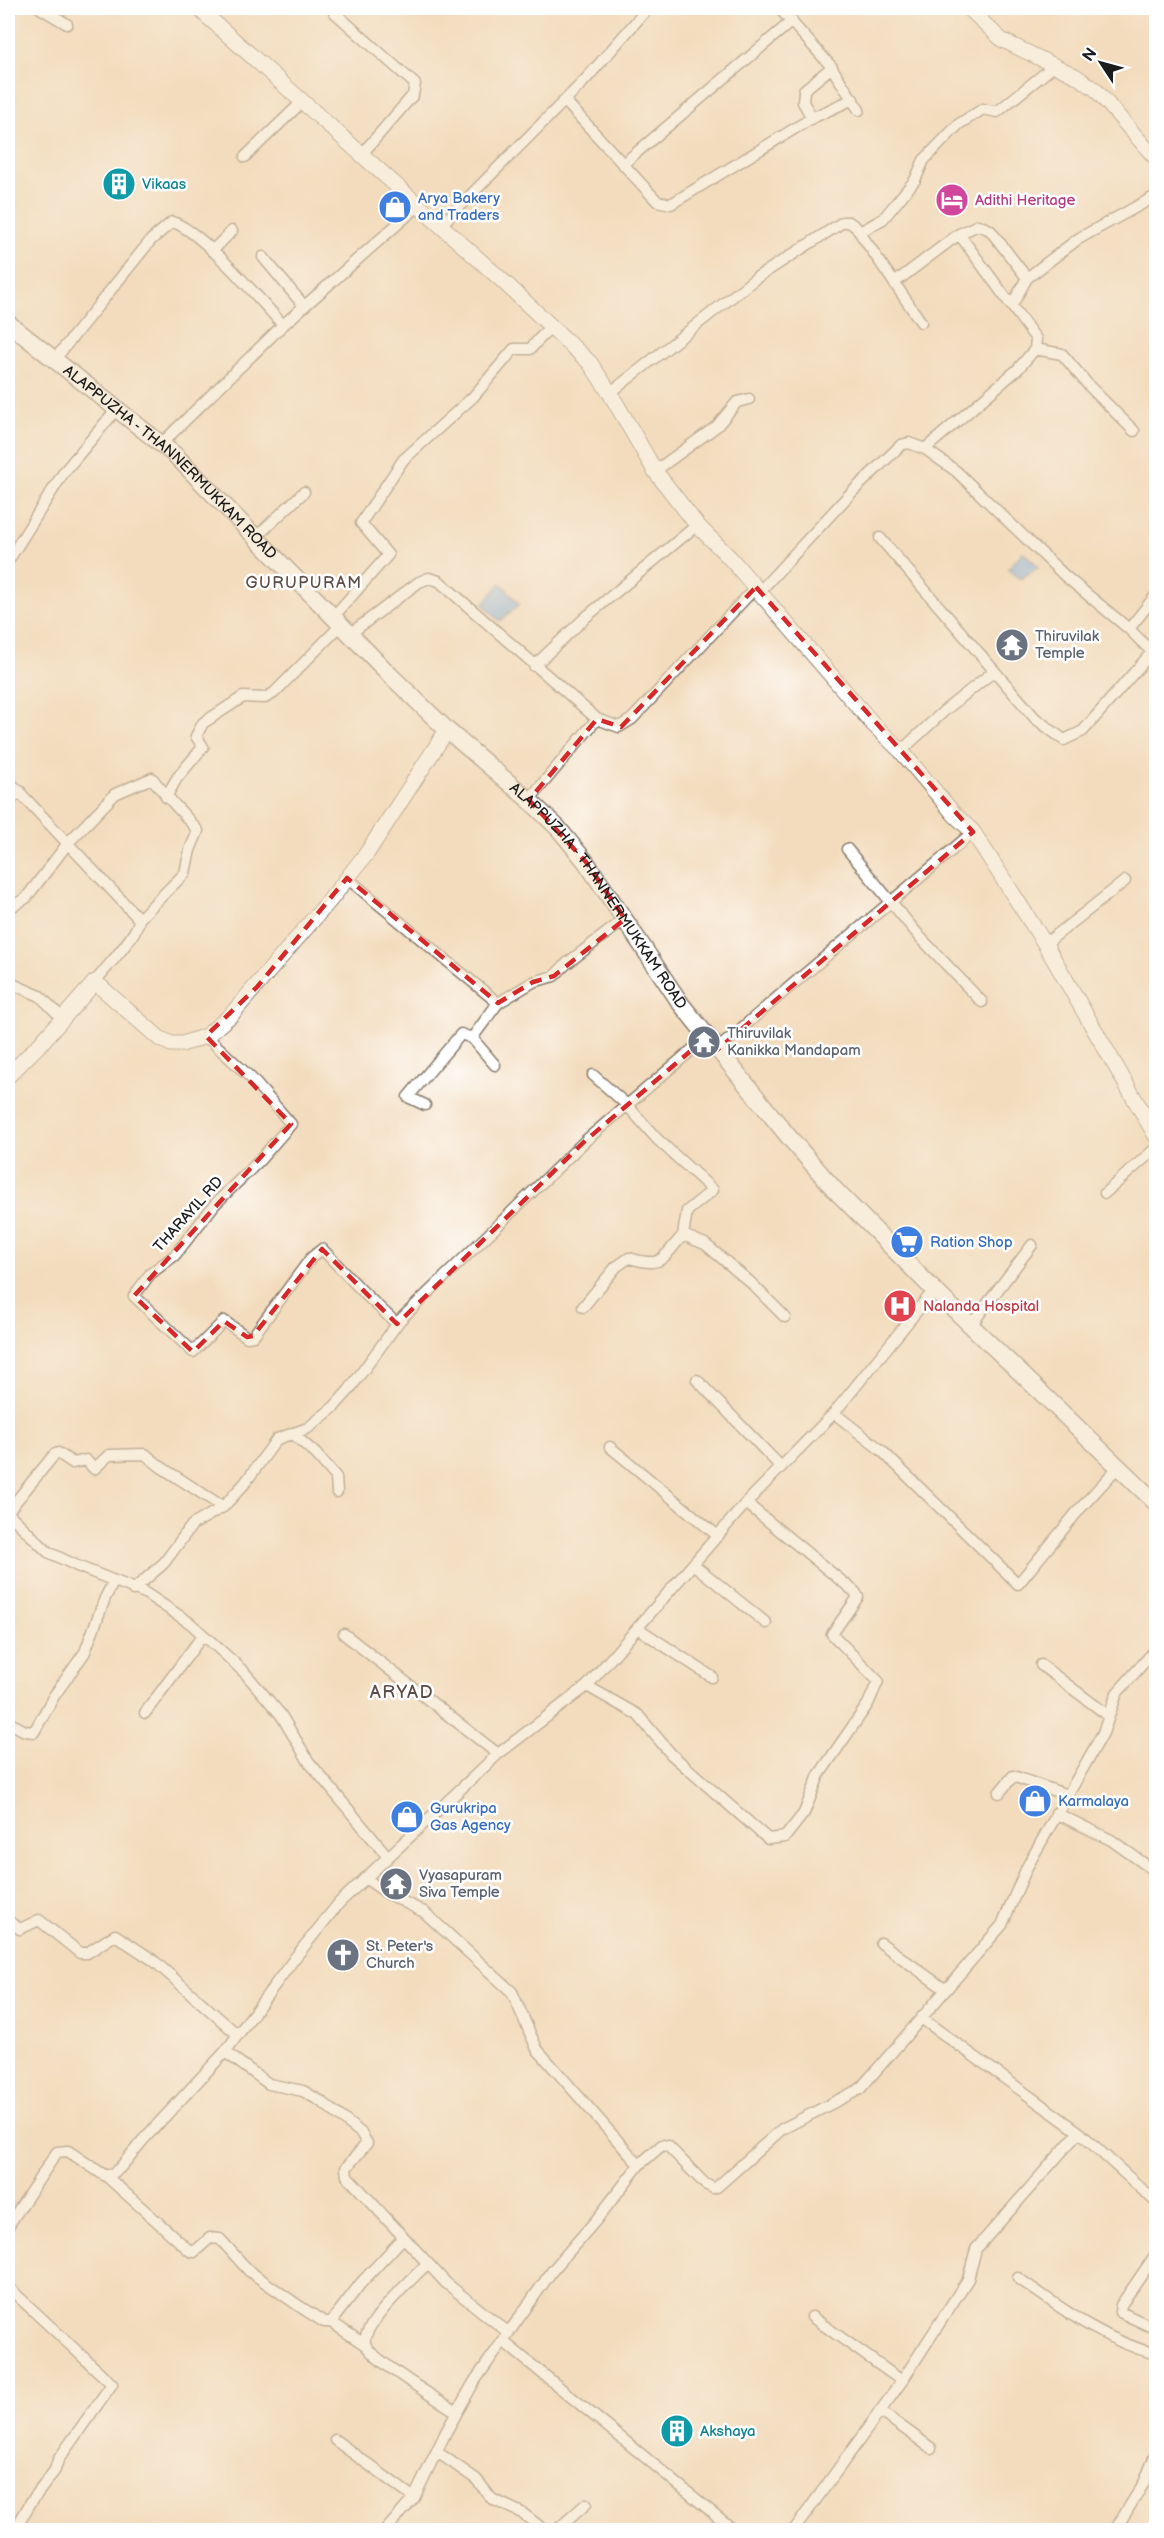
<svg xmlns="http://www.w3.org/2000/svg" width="1164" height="2538" font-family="'Balsamiq Sans',sans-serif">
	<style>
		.water { fill: #75afe6; stroke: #486681; stroke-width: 1.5 }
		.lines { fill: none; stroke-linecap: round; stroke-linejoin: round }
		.minor-casing { stroke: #887c6c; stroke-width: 13 }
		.tertiary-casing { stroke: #887c6c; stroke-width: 16 }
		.secondary-casing { stroke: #887c6c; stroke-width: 17 }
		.primary-casing { stroke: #887c6c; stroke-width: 19 }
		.minor { stroke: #fff; stroke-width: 10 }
		.tertiary { stroke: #fff; stroke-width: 14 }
		.secondary { stroke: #fff; stroke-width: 15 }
		.primary { stroke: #fff; stroke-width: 16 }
		.marked { fill: none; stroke: #d62828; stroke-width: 4.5; stroke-dasharray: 12 8; stroke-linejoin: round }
		.labels { text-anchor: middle; stroke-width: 5; stroke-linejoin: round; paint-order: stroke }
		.culture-label { font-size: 15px; fill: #0d838f; stroke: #fff; text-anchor: start }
		.shop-label { font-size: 15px; fill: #366cbe; stroke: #fff; text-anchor: start }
		.hotel-label { font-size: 15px; fill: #b23c85; stroke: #fff; text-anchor: start }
		.street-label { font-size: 15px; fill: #1c1c1c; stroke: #fff }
		.worship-label { font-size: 15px; fill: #5b616d; stroke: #fff; text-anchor: start }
		.health-label { font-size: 15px; fill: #be3a42; stroke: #fff; text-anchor: start }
		.neighbourhood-label { font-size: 16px; letter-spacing: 1.5px; fill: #5e4d47; stroke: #fff }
		.quarter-label { font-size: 18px; letter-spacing: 1.5px; fill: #5e4d47; stroke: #fff }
	</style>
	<rect width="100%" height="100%" fill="#fff"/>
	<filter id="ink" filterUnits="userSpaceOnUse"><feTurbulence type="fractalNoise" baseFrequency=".0167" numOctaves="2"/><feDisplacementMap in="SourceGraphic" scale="12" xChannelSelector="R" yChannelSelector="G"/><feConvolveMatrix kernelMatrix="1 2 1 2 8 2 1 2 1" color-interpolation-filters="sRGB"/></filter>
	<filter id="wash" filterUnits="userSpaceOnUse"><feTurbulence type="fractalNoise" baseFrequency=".008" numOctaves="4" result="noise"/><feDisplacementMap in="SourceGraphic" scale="24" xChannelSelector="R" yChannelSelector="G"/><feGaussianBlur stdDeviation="1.35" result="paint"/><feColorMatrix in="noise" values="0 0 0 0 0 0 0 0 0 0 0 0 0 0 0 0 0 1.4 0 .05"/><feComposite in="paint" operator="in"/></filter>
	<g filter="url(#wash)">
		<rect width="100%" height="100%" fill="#f3dcbd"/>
		<!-- water -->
		<path class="water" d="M1023,552L1039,567L1020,579L1008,569Z
			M501,583L519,604L500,621L483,604Z"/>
	</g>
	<g filter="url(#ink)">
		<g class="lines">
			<defs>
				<path id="minor" d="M40,8L67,24
					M335,8L334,12L415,84L413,95L361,155
					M779,8L830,65L859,110
					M565,101L657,201L671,204L812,118L803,102L804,90L832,67
					M812,118L853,99
					M245,157L302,102
					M623,164L792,21
					M440,226L586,79L648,8
					M860,232L883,219L915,180L924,160L959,124L983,109L997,112L1055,65
					M212,251L232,231
					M263,257L304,306
					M894,283L959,234L978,225L990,230L1027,278
					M1012,305L1027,278L1078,239L1156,196
					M1035,349L1062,354L1090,387L1134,431
					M55,359L151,240L172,222C200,229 261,301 283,325
					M610,393L756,278L843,222H849L856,227L921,322
					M160,445L283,325L418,206
					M925,449L956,471L1065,576L1129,629
					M655,471L717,426L737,402L749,399
					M255,538L304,492
					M880,538L1035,718L1064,740L1083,731L1152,652L1129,629L1156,595
					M8,561L64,472L116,410
					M759,592L849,495L901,445L909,443L925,449L1018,369L1035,349L1036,339L959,234
					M334,616L388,555L361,523L403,460L473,397L514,349H530L552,325
					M351,633L419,582L429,578L439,581L597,719L619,727L632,719L756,587
					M534,666L586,617L697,525
					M901,751L944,711L993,672
					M8,780L139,919C139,934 105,968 95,982
					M166,797L177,778L203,747L196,736L203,723L243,697L265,698L274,693L342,624
					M529,800L597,719
					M8,803L20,791
					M847,849L920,937L982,1002
					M347,878L498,1003
					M8,909L26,898L68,843L115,794L152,778C166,797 183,812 198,831L190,850L185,873L139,919
					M1045,944L1125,881
					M8,982L40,996L62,1018
					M206,1036L252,1079L291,1124L259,1161L215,1204L175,1255L150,1274L134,1296L193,1352L224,1321L247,1337L253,1336L311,1258L322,1249L368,1297L397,1324
					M717,1050C801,975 888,906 973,832
					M495,1065L472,1038L498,1003L533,982L554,976L566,964L625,919
					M593,1075L627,1105L657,1139L713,1190L687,1211L683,1235L705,1244L750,1282L785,1317
					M425,1105L408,1097L461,1034L472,1038
					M1105,1193L1156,1148
					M583,1307L616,1267L629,1258C663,1268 661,1260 683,1235
					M971,1325L1032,1245
					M697,1380L781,1467
					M834,1413L881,1450L1018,1584L1078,1511L1118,1467
					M292,1433L316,1454L336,1477L337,1492
					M610,1447L718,1536
					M8,1511L54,1455L58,1453L73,1463L86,1460L94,1469L109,1455L145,1454L161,1467L223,1507
					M8,1513L48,1552L77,1566L145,1593L190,1623L228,1657L245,1673L281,1715L309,1762L388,1857
					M693,1564L766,1623
					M133,1590L164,1563L192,1525L223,1507L245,1483L277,1439L308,1428L334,1407L349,1390L400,1320L585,1141L707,1037
					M639,1629L712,1677
					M344,1634L498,1754
					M1041,1665L1109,1716
					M587,1686L638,1715L671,1754L768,1839L785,1837L804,1813L819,1775L868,1704L878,1681L832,1634L858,1597L855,1592L746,1503
					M145,1713L203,1635
					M8,1722L25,1731L34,1732L54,1696L85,1652L105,1598L114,1581
					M999,1793L1013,1776L1067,1795
					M1056,1813L1111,1840L1156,1872
					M365,1878L388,1894L424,1912L512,1992L537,2049L639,2165
					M8,1921L20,1929L39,1920L80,1953H87L115,1935L153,1960L238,2035
					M881,1943L946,1990
					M921,2018L1079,2132L1156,2202
					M225,2052L269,2084L303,2091L322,2102L361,2133L367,2143L346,2168L347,2176L446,2283L509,2333
					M105,2175L190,2251L194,2252L210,2238L220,2239L249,2271L299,2306L324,2322H331L364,2344
					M8,2226L57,2152L68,2151L104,2175H110L120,2168L143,2140L225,2052L294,1959L339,1903L498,1754L587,1686L746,1503L834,1413L934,1290
					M1156,2254L1121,2305L1120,2312L1156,2329
					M427,2264C414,2277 362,2325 365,2343C367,2357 442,2402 457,2412
					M1018,2278C1061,2308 1104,2341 1156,2354
					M8,2287L112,2384L58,2460L55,2470L31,2502L15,2530
					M812,2317L902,2381
					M331,2322L361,2283L403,2238
					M504,2342L734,2530
					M880,2411L931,2448
					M335,2440L414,2498
					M437,2452L476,2479L492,2499L522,2513L544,2530
					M386,2530L414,2498L446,2432L474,2382L552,2271L597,2219L639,2165L662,2145L668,2146L705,2184L713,2188L717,2187L782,2129L860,2089L1002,1925L1027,1867L1103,1733L1117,1693L1156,1649
					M557,2530L586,2504
					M794,2530L902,2381L968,2279L976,2249L1079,2132
					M1115,2530L1144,2483L1156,2453"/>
				<path id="tertiary" d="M968,8L1002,40L1076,76L1095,89L1156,159"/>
				<path id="secondary" d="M198,8L505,283L590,363L610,393L655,471L697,525L730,558L873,724L901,751L954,814L973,832L1045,944L1156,1136
					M8,1076L41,1043L95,982L159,1038L171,1044H182L206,1036L231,1015L330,900L367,853L447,730"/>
				<g id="primary">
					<path id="s1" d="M8,323L175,455L390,675L447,730L529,800L558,828L586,862L681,1004L788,1136L835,1190L934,1290L1156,1503"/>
				</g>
			</defs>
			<!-- minor casing -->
			<use href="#minor" class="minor-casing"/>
			<!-- tertiary casing -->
			<use href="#tertiary" class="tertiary-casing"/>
			<!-- secondary casing -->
			<use href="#secondary" class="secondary-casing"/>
			<!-- primary casing -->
			<use href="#primary" class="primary-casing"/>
			<!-- minor -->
			<use href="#minor" class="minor"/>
			<!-- tertiary -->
			<use href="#tertiary" class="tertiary"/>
			<!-- secondary -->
			<use href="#secondary" class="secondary"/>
			<!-- primary -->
			<use href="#primary" class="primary"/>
		</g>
	</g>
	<!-- marked area -->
	<path d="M0 0H1164V2538H0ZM756,587L973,832L717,1050L707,1037L585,1141L397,1324L322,1249L253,1336L247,1337L224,1321L193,1352L134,1296L291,1124L206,1036L257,987L347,878L498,1003L533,982L554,976L625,919L586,862L529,800L597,719L621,727Z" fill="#f3dcbd" fill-opacity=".55" fill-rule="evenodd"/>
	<path class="marked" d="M756,587L973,832L717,1050L707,1037L585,1141L397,1324L322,1249L253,1336L247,1337L224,1321L193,1352L134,1296L291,1124L206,1036L257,987L347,878L498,1003L533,982L554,976L625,919L586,862L529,800L597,719L621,727Z"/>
	<!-- icons -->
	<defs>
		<symbol id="building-disc" viewBox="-11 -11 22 22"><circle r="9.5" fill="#0f9aa8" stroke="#fff"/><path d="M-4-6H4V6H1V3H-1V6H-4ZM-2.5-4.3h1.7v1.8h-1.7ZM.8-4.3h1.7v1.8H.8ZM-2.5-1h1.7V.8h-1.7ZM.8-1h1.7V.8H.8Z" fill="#fff"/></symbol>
		<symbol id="hotel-disc" viewBox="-11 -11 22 22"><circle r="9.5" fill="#d1479c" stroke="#fff"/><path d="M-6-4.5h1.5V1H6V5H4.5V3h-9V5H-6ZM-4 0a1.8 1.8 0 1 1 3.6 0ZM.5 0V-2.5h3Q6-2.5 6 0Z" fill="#fff"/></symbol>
		<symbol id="shop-disc" viewBox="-11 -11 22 22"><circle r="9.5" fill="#3f7fe0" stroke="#fff"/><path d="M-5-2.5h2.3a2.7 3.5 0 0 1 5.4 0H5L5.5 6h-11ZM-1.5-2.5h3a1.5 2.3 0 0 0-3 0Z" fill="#fff"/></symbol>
		<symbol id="temple-disc" viewBox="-11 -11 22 22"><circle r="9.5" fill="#6b7280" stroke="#fff"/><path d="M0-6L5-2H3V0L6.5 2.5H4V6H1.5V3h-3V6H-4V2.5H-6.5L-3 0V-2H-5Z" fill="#fff"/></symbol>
		<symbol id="supermarket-disc" viewBox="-11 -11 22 22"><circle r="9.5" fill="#3f7fe0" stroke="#fff"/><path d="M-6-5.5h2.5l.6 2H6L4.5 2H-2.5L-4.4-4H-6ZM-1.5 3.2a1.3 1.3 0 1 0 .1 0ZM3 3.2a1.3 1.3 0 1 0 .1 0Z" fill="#fff"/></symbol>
		<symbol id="hospital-disc" viewBox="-11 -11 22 22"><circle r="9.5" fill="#e0444e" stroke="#fff"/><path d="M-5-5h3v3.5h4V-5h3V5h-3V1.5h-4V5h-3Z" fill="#fff"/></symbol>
		<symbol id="church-disc" viewBox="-11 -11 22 22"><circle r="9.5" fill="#6b7280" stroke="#fff"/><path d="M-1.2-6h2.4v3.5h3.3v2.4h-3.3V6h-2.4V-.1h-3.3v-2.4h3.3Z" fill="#fff"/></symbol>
	</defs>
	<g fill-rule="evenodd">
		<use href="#building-disc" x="100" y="165" width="38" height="38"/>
		<use href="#hotel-disc" x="933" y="181" width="38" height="38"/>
		<use href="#shop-disc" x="376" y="188" width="38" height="38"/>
		<use href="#temple-disc" x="993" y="626" width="38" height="38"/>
		<use href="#temple-disc" x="685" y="1023" width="38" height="38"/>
		<use href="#supermarket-disc" x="888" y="1223" width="38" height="38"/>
		<use href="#hospital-disc" x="881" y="1287" width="38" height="38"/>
		<use href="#shop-disc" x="1016" y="1782" width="38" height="38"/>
		<use href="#shop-disc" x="388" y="1798" width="38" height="38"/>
		<use href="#temple-disc" x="377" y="1865" width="38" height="38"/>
		<use href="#church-disc" x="324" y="1936" width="38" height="38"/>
		<use href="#building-disc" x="658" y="2412" width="38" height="38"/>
	</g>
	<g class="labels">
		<!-- culture labels -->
		<g class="culture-label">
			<text x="142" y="189">Vikaas</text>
			<text x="700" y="2436">Akshaya</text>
		</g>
		<!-- shop labels -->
		<g class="shop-label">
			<text x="418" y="203">Arya Bakery<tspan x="418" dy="17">and Traders</tspan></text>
			<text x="930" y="1247">Ration Shop</text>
			<text x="1058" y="1806">Karmalaya</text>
			<text x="430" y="1813">Gurukripa<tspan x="430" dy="17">Gas Agency</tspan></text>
		</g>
		<!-- hotel labels -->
		<g class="hotel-label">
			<text x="975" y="205">Adithi Heritage</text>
		</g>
		<!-- street labels -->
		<g class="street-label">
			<text dy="5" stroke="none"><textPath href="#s1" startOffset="214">ALAPPUZHA - THANNERMUKKAM ROAD</textPath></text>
			<text dy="5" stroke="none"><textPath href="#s1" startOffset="826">ALAPPUZHA - THANNERMUKKAM ROAD</textPath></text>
			<text transform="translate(188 1214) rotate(-48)" y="5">THARAYIL RD</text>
		</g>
		<!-- worship labels -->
		<g class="worship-label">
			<text x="1035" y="641">Thiruvilak<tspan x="1035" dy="17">Temple</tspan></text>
			<text x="727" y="1038">Thiruvilak<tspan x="727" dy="17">Kanikka Mandapam</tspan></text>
			<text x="419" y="1880">Vyasapuram<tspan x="419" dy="17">Siva Temple</tspan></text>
			<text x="366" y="1951">St. Peter's<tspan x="366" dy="17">Church</tspan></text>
		</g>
		<!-- health labels -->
		<g class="health-label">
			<text x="923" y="1311">Nalanda Hospital</text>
		</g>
		<!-- neighbourhood labels -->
		<g class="neighbourhood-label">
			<text x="304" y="588">GURUPURAM</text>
		</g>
		<!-- quarter labels -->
		<g class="quarter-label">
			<text x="402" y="1698">ARYAD</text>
		</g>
	</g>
	<!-- margin -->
	<rect width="1164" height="2538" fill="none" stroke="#fff" stroke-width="30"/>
	<!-- north arrow -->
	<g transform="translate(1101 63) rotate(306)" stroke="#ffffff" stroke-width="4.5" paint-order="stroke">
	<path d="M0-4.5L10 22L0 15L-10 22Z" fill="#1c1c1c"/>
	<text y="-9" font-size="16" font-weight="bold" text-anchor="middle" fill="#1c1c1c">N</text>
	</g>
</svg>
